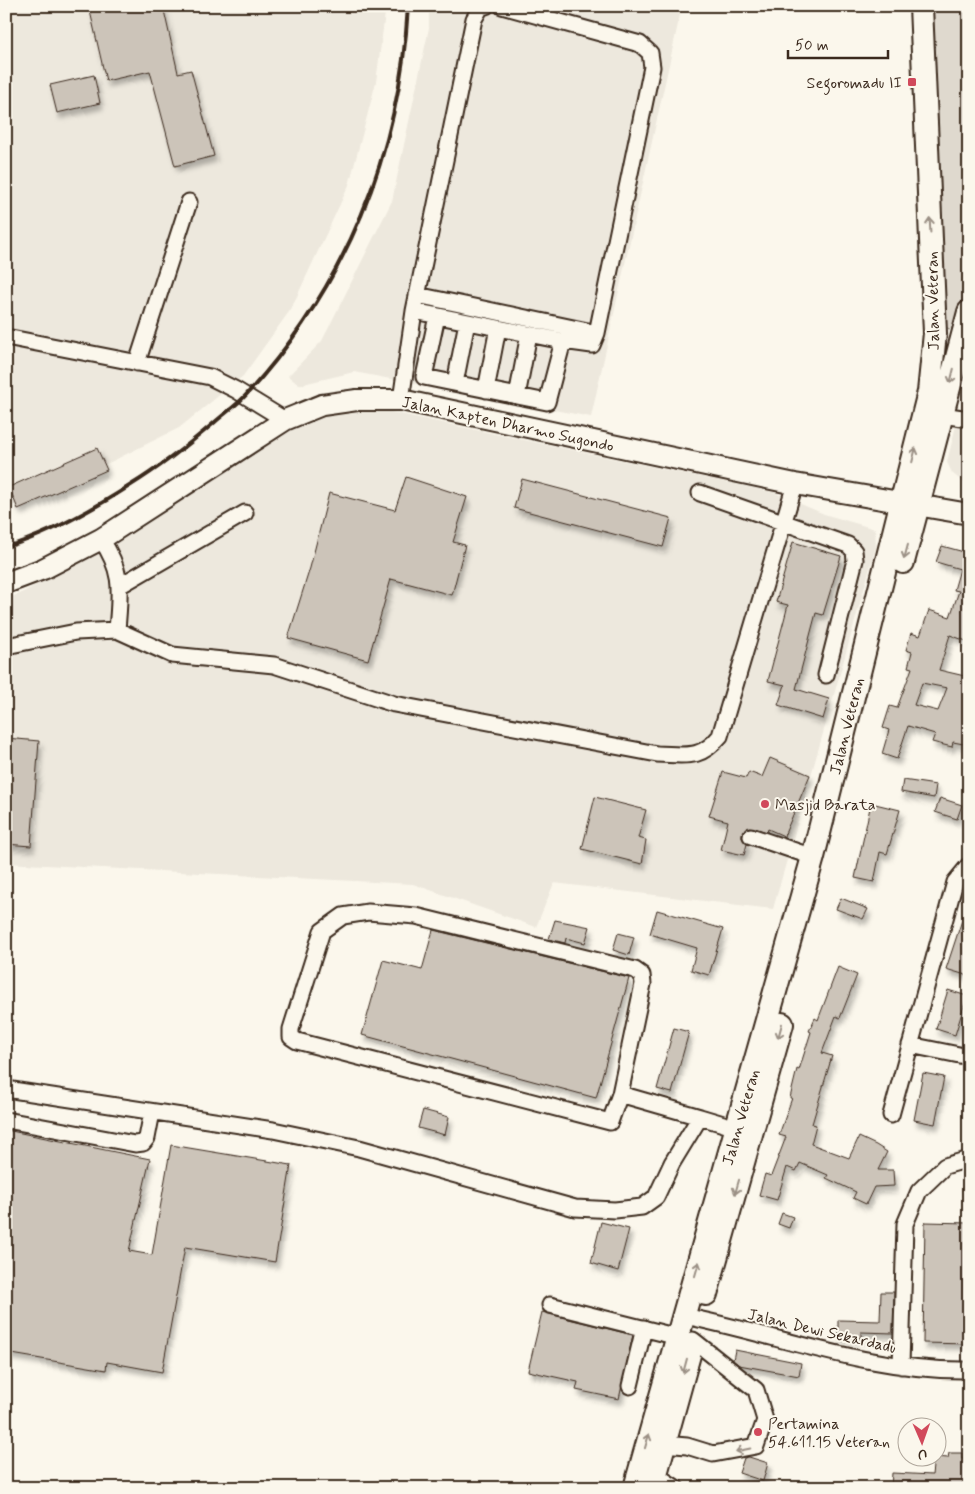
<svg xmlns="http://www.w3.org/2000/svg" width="975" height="1494" font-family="Mynerve,sans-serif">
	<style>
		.built { fill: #ede8dd }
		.green { fill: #dfd9ce; stroke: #8d8276 }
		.building { fill: #ccc4b9; stroke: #3b2a1e; fill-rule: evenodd; filter: url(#shadow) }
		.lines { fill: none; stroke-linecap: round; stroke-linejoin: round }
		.minor-casing { stroke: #3b2a1e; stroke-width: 19 }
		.major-casing { stroke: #3b2a1e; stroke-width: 24 }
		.highway-casing { stroke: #3b2a1e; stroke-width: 26 }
		.minor { stroke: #fbf7ec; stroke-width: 15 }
		.major { stroke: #fbf7ec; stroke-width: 20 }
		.highway { stroke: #fbf7ec; stroke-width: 22 }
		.rail { stroke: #3b2a1e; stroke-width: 4 }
		.oneway { stroke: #9b9085 }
		.poi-dot { fill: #d1495b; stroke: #fbf7ec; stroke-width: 2 }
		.labels { text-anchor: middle; stroke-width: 4; stroke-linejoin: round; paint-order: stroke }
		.poi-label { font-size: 16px; fill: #3b2a1e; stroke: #fbf7ec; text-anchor: start }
		.street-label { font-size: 16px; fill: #3b2a1e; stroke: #fbf7ec }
	</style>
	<defs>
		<filter id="shadow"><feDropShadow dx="3" dy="5.5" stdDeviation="2.5" flood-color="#0004"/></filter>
	</defs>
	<rect width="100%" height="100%" fill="#fbf7ec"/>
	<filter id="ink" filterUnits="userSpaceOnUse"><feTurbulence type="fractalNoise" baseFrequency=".02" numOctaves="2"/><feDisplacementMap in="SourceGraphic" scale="10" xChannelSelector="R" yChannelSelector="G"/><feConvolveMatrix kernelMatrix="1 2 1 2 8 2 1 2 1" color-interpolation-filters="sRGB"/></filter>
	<g filter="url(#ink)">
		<!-- built -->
		<path class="built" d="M6,6H386L376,82L349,185L291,309L243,376L179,428L30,502L6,506Z
			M429,6H682L591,417L354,372L299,385L288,376L322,341L392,201L429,28Z
			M969,372V487L952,473L947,462Z
			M342,410L391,412L773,492L824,514L875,529L876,547L773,909L554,883L536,927L413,884L6,863V597L17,595L73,566L242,455L292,428Z"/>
		<!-- green -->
		<path class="green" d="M930,6H969V275L955,327L949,329L943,325Z"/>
		<!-- building -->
		<path class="building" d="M109,6H163L178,73L191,70L214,156L175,166L150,71L106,81L90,11Z
			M94,75L100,103L57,113L50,85Z
			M97,448L107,470L18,509L9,487Z
			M406,477L467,497L453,542L465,545L452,595L391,579L368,660L288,638L310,568L329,493L395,510Z
			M522,479L671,518L663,547L514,508Z
			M793,542L841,556L823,615L816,613L796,689L829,699L823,719L778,705L785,685L768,681L788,605L776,602Z
			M942,546L964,552L965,548H969V642L950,635L939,670L969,677V745L953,742L952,747L932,742L935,734L908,726L897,759L882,754L889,730L883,728L890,706L897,708L912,668L908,667L912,652L906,650L911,633L920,636L929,610L950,617L959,591L954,590L960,569L936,562ZM922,683L947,688L938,711L914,705Z
			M6,738L39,741L31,846L6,844Z
			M770,758L810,775L784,836L768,829L767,832L749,827L742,833V838L747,844L744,855L721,850L728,821L709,816L723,772L746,778L749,772L762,777Z
			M903,780L936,785L934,798L901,792Z
			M595,797L646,810L638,838L646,840L642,864L582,849Z
			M940,798L962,805L957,819L935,812Z
			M871,803L900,810L887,854L880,852L874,882L855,878Z
			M841,898L868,909L863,919L836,909Z
			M967,905H969V976L946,969Z
			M657,910L723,929L709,975L691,970L697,948L650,934Z
			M555,920L590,927L585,943L566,938L565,943L549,939Z
			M433,930L629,978L596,1098L362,1035L383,960L422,970Z
			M618,933L634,937L629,955L613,950Z
			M838,967L857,975L840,1018L836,1016L822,1053L832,1056L812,1124L816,1125L811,1144L849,1158L859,1137L876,1145L887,1152L878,1170H893L894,1186L874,1187L866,1204L853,1198L856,1192L826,1178L828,1175L800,1163L796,1171L787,1167L777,1200L759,1195L765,1174L771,1176L786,1137L779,1135L792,1098H790L797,1069L799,1070L811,1032L809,1031L815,1018L818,1020Z
			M948,990L967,996L955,1035L936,1029Z
			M674,1028L689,1032L672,1093L657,1089Z
			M923,1073L944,1077L935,1124L914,1120Z
			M423,1110L449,1117L445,1135L418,1128Z
			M6,1130L150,1159L129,1251L152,1255L171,1145L291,1165L275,1262L185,1247L162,1372L107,1362L106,1370L6,1353Z
			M782,1213L793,1217L789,1228L778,1224Z
			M601,1222L629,1229L618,1271L591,1263Z
			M925,1222L969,1223V1344L923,1343Z
			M881,1292H894L893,1333L861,1332V1338L838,1337V1320L880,1321Z
			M542,1312L633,1335L619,1399L576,1390L578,1382L528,1371Z
			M735,1350L801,1363L799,1376L739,1365L733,1360Z
			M949,1453H962V1459H969V1488H891L892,1473L932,1475L934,1457L948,1458Z
			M749,1457L768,1463L763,1481L739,1473L744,1458Z"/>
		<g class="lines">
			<defs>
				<path id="minor" d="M417,295L597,333L652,67L650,53L640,44L502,6
					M414,311L563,341L547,402L424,377L437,316
					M6,337L210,377L236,390L285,420
					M563,341L592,345L597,333
					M137,363L189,202
					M455,383L467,322
					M486,390L498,328
					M517,396L529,334
					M401,400L414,311L474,19L481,7L486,6
					M942,415L969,419
					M700,493L848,545L854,551L855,560L826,675
					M101,539C124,573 120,591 117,630L172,655L274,665L394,704L657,754C687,755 700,760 720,736L795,484
					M121,585L245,513
					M6,646L76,632L117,630
					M751,836L813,857
					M368,912L416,916L635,970L642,975L643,984L620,1094L610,1122L297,1041L291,1037V1029L322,931L343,916Z
					M910,1045L969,1057
					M6,1089L273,1130L359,1148L575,1208L615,1210L642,1207L656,1197L672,1163L700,1117L737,1128
					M620,1094L700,1117
					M891,1115L955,882L969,865
					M6,1120L135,1144L143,1143L147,1138L152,1112
					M550,1305L678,1337
					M684,1316C779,1335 871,1372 969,1370
					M901,1366L905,1224L919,1191L945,1166L969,1159
					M630,1386L644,1328
					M664,1444L687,1446L713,1454L756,1446L765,1420L756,1390L693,1340
					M656,1475L676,1488"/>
				<path id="major" d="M6,583L43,569L101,539L285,420L322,405L357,400H401L795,484L969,514"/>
				<path id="highway" d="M903,562L969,312
					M706,1294L782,1024
					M635,1488L813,857L929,392L935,333L921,6
					M652,1488L690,1351"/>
			</defs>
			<!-- minor casing -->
			<use href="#minor" class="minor-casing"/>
			<!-- major casing -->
			<use href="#major" class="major-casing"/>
			<!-- highway casing -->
			<use href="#highway" class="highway-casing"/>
			<!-- minor -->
			<use href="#minor" class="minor"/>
			<!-- major -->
			<use href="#major" class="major"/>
			<!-- highway -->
			<use href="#highway" class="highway"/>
			<!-- rail -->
			<path class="rail" d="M6,547C50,534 92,510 131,485C162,466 187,446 215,422C225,413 237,405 246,395C346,286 400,153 408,6"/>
		</g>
		<!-- one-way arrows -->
		<defs><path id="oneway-shaft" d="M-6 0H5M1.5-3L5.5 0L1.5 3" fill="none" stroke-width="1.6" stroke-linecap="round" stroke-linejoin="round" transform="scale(1.25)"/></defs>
		<g class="oneway">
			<use href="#oneway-shaft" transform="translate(930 225) rotate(-93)"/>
			<use href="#oneway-shaft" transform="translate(952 376) rotate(104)"/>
			<use href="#oneway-shaft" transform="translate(914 455) rotate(-76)"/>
			<use href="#oneway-shaft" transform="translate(906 552) rotate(105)"/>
			<use href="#oneway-shaft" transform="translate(780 1031) rotate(105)"/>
			<use href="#oneway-shaft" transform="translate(737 1187) rotate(106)"/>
			<use href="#oneway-shaft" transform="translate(697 1269) rotate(-74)"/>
			<use href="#oneway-shaft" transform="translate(685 1366) rotate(105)"/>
			<use href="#oneway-shaft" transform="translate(647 1441) rotate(-74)"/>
			<use href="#oneway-shaft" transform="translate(743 1450) rotate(168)"/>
		</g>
	</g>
	<!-- markers -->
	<g class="poi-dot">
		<rect x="907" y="77" width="10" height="10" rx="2.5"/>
		<circle cx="765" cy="804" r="5"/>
		<circle cx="758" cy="1432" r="5"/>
	</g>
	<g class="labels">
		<!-- poi labels -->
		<g class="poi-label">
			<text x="902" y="88" text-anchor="end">Segoromadu II</text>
			<text x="775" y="810">Masjid Barata</text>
			<text x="768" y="1429">Pertamina<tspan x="768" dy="18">54.611.15 Veteran</tspan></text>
		</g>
		<!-- street labels -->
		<g class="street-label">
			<text transform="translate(932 301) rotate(-91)" y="6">Jalan Veteran</text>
			<text transform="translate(508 423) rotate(12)" y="6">Jalan Kapten Dharmo Sugondo</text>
			<text transform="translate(846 726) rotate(-76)" y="6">Jalan Veteran</text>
			<text transform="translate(740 1117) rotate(-74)" y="6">Jalan Veteran</text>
			<text transform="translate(822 1330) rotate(13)" y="6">Jalan Dewi Sekardadu</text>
		</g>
	</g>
	<!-- margin -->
	<rect width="975" height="1494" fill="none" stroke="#fbf7ec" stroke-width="25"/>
	<rect x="12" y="12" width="950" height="1469" fill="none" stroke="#3b2a1e" stroke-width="2" filter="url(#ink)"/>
	<!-- north arrow -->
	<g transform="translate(922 1442) rotate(178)"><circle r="24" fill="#fbf7ec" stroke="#aea59a"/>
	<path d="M0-4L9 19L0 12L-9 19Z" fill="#d1495b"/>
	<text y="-8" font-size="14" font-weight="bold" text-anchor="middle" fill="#3b2a1e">U</text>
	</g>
	<!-- scale -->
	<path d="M788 50v8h100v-8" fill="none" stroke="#3b2a1e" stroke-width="2.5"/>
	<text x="795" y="50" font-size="15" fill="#3b2a1e" stroke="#fbf7ec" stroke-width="4" paint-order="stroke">50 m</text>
</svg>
